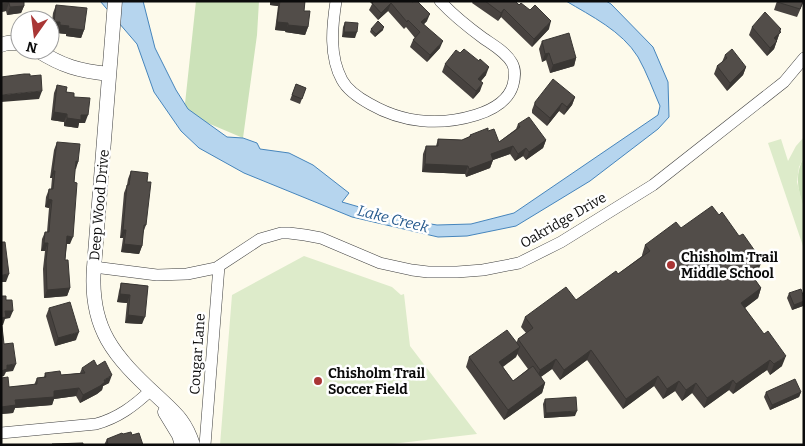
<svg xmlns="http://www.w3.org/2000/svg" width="805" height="446" font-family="Bitter,serif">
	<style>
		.green { fill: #cce2b9 }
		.pitch { fill: #ddebca }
		.water { fill: #b6d5ee; stroke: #4685bc }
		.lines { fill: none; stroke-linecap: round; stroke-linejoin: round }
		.minor-casing { stroke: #3e3e3e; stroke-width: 12 }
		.tertiary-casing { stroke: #3e3e3e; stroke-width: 15 }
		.minor { stroke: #fff; stroke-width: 11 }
		.tertiary { stroke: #fff; stroke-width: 14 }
		.wall { fill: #47423f; fill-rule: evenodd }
		.shaded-wall { fill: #393633 }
		.building { fill: #524d49; stroke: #393633 }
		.poi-dot { fill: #a93635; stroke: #fff; stroke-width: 2 }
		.labels { text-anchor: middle; stroke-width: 5; stroke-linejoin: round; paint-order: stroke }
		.street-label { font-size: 14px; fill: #0b0b0b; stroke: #fff }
		.poi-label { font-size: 14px; font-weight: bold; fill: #0b0b0b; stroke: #fff; text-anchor: start }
		.water-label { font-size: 15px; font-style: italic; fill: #24588c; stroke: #fff }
	</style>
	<rect width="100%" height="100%" fill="#fdfaeb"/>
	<!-- green -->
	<path class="green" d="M196,1H259L257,35L243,138L184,113Z
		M804,157V209C798,191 794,175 804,157Z"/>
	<!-- pitch -->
	<path class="pitch" d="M804,137V157L799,167L797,182L804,209V249L768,143L781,139L788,161L796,146Z
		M304,256L392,287L401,295L404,294L410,346L477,434L383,445H220L232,295Z"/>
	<!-- water -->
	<path class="water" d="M100,1H143L155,48L176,90L188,109L227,137L243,138L257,143L260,149L289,153L313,165L349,193L342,202L401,219L437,225L471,224L514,213L658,115L660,106C653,90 647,73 638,57C622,31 591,16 566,1H606L611,4L653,47L668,82L669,117L658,129L590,181L516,226L467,236L438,237L352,217L244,173L199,148L181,131L154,92L137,44Z"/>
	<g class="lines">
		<defs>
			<path id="minor" d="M336,1C332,27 329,56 342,80C348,91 359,98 370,104C403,123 440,126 476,115C492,110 508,102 513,85C515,77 516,70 512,63C506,52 493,45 483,38C468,27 453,15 440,1
				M94,267L157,275L187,274L216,268L260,239L281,233H289L305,235L321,238L380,263L412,270L428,272H457L483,270L519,263L561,242L653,185L784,82L804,58
				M1,433L96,424C118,418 134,406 151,390
				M205,445L219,266"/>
			<path id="tertiary" d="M115,1L94,267C89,329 114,356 157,396C175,413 185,420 193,445
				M1,45L7,43H20
				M37,50C62,66 79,71 109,74
				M165,412L179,435L182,445"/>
		</defs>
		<!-- minor casing -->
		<use href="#minor" class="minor-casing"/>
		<!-- tertiary casing -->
		<use href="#tertiary" class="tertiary-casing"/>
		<!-- minor -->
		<use href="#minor" class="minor"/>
		<!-- tertiary -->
		<use href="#tertiary" class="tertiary"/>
	</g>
	<!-- wall -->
	<path class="wall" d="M1,1L24,6L21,13L7,15L6,11L1,12Z
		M270,1H305L304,11L308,27L305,35L285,32L286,31L275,30L278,6L270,5Z
		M369,1H411L427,21L424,24L440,48L427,62L410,47L413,40L415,38L406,27L404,29L388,11L378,20L369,10L372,4Z
		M473,1H515L549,29L532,47L501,17L498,21L472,3Z
		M777,1H804L797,17L774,10Z
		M56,5L84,30L81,38L66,36V34L57,33V30H51L53,13Z
		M345,22L355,38L342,37L343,27Z
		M752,27L781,29L774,49L767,56L749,35Z
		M371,29L383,30L375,37L370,32Z
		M542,41L576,58L574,66L550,73L546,60L542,62L539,49Z
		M460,53L479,61L486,75L481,81L480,91L473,99L442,72L445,64Z
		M725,55L746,67L743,75L727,91L714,74L717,66L722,62Z
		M296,84L306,88L300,104L290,100Z
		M57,85L74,97L85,123H79L78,128L64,126V122L51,120L54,93Z
		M575,97L572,105L564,115L559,111L547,126L532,113V110L535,102Z
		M518,124L546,140L543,148L526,160L523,156L515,161L510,154L493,160L490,168L466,177L465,174L422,172L423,154L426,146H436L438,139L462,140L469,137L470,135L488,131L499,142L516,129Z
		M57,142L78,162L75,169L70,244H67L65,260L70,288L67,296L44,298L43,269L45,251H41L42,239L45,232H47L49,208L45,207L46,197L49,189H51L52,178H50L54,150Z
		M131,171L147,182L146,225L143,233L142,246L139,254L121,252L123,238H120L124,193L127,185L128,179Z
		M681,228L758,271L752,276L761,288L758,298L745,308L782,366L770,375L767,370L733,394L729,390L704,408L692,393L682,401L675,391L663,399L654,386L623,409L587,360L560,380L552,369L541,377L545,383L542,393L504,420L466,367L469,357L516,343L518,339L526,333L521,327L525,317L576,300L618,274L642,256V255L645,245ZM517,354L528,369L513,381L503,367L516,357Z
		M121,283L148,286L142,324L125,323L127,303L117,302L119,291Z
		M789,293L804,298L803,306L792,310L787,298Z
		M49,308L76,340L55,346L46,316Z
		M82,368L109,383L103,386L102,390L97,394L80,403L76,396L54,399L52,405L15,408L13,413L1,414V378L9,387L34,385L37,378L44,377L45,373L61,375L80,373Z
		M766,392H801L799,397L770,410L764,397Z
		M545,399L575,416L544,418L543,404Z
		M123,434L132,435L143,445H104L107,439Z"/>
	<!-- shaded-wall -->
	<path class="shaded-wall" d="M271,1H280L278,6L270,5Z
		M9,3L6,11L1,12V4Z
		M391,3L388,11L378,20L381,13Z
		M24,6L21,13L7,15L10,7Z
		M504,9L501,17L498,21L501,13Z
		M430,14L427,21L419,29L421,22Z
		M551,21L549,29L532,47L534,39Z
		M54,22H60L57,30H51Z
		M277,22L288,23L286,31L275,30Z
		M60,25L69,26L66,34L57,33Z
		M288,25L308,27L305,35L285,32Z
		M384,27L383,30L375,37L376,34Z
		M68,28L84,30L81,38L66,36Z
		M781,29L774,49L767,56L774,38Z
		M344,32H357L355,38L342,37Z
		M443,41L440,48L427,62L430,55Z
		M549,53L546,60L542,62L545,54Z
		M576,58L574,66L550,73L553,65Z
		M489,67L486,75L476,87L478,79Z
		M746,67L743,75L727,91L730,83Z
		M483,83L480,91L473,99L476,91Z
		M42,91L39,99L1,102V95Z
		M575,97L572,105L564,115L567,107Z
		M562,103L559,111L547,126L550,118Z
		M54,112L67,114L64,122L51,120Z
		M81,115H88L85,123H79L78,128L64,126L67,118Z
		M546,140L543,148L526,160L529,152Z
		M513,146L510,154L493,160L490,168L466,177L469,169L491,154Z
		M526,148L523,156L515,161L518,154Z
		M76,161L78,162L76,169H73Z
		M425,164L468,166L465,174L422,172Z
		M53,171H55L52,178H50Z
		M48,199L52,200L49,208L45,207Z
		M123,230H126L123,238H120Z
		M67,236L73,237L70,244H64Z
		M44,243H48L45,251H41Z
		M124,244L142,246L139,254L121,252Z
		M762,261L758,271L745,281L749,271Z
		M9,274L6,282H1V275Z
		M70,288L67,296L44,298L47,290Z
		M761,288L758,298L738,313L741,303Z
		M120,294L130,295L127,303L117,302Z
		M804,301L803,306L792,310L794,305Z
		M5,311H13L10,318L5,319L3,325H1V318Z
		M128,315L145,317L142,324L125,323Z
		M79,332L76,340L55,346L58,338Z
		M520,347L516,357L495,372L499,362Z
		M591,350L587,360L560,380L564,370Z
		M786,356L782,366L770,375L774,364Z
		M556,359L552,369L536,380L540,370Z
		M770,360L767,370L733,394L736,384Z
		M16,364L13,371L6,372L4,376L1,377V371L7,365Z
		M112,375L109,383L103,386L102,390L97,394L80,403L83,395L104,380Z
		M658,376L654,386L623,409L626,399Z
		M733,380L729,390L704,408L707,398Z
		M679,381L675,391L663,399L667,389Z
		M545,383L542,393L504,420L508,410Z
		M696,383L692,393L682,401L686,390Z
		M79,388L76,396L54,399L52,405L15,408L13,413L1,414V407L15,400L54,391Z
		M801,392L799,397L770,410L772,405Z
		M577,411L575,416L544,418L546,413Z"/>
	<!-- building -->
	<path class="building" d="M1,1H24V6L10,7L9,3L1,4Z
		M280,1H305L304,11H310L308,27L288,25V23L277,22Z
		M374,1H411L412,2L414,1H417L430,14L421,22L443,41L430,55L413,40L420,32L408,20L407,22L391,3L381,13L372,3Z
		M485,1H515L519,5L521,3L530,10L535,5L551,21L534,39L504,9L501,13Z
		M778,1H803L800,9L777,2Z
		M56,5L87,8L84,30L68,28L69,26L60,25V22H54Z
		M765,12L781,29L779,31L781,32L774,38L777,41L770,48L752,27Z
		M378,21L384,27L376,34L371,29Z
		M345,22L358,23L357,32H344Z
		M569,33L576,58L553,65L549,53L545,54L542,41Z
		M464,49L479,61L480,59L489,67L478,79L483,83L476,91L445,64L456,50L460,53Z
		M732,49L746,67L730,83L717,66L727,58L725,55Z
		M24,74H30V76L41,75L42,91L1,95V77Z
		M553,79L575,97L567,107L562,103L550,118L535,105V102Z
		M296,84L306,88L302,99L292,95Z
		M57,85L67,87L66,92L74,93V97L90,98L88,115H81V120L67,118V114L54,112Z
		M529,117L546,140L529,152L526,148L518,154L513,146L491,154L493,160L469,169L468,166L425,164L426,146H438V139L462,140L471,136L470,135L488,128V131L494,129L499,142L520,127L518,124Z
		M57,142L80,144L78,162L76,161L74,182L77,183L73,237L67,236L65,260H68L70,288L47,290L46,261L48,243H44L45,232H49L50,219L52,200L48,199L49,189H53L55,171H53Z
		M131,171L148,173L147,182H151L146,225H144L142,246L124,244L126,230H123L127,185H129Z
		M712,206L719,215L722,212L739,236L743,234L762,261L749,271L761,288L741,303L764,334L768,331L786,356L774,364L770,360L736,384L733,380L707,398L696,383L686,390L679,381L667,389L658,376L626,399L591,350L564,370L556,359L540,370L518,339L533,328L525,317L566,287L576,300L616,271L618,274L650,251L645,245L676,222L681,228Z
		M1,242H5L9,274L1,275Z
		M121,283L148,286L145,317L128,315L130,295L120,294Z
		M801,289L804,298V301L794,305L789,293Z
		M1,296H6V300H12L13,311H5L6,317L1,318L4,344L13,343L16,364L7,365V369L1,371Z
		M70,302L79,332L58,338L49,308Z
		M507,330L520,347L499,362L513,381L533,366L545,383L508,410L469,357Z
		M94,360L97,366L105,361L112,375L104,380L105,382L100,386L83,395L79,388L54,391V397L15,400L16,405L1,407V378L8,377L9,387L37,384V378L46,377L45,373L60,371L61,375L85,373L82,368Z
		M795,379L801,392L772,405L766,392Z
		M576,397L577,411L546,413L545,399Z
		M131,432L132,435L139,433L143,445H108L107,439L122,433L123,434Z
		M83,443V445H52V444Z"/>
	<!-- markers -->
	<g class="poi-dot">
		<circle cx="671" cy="265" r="5"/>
		<circle cx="318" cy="381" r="5"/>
	</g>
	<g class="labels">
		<!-- street labels -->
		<g class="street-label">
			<text transform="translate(99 205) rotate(-85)" y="5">Deep Wood Drive</text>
			<text transform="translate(563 220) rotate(-30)" y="5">Oakridge Drive</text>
			<text transform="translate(197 354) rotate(-86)" y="5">Cougar Lane</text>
		</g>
		<!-- poi labels -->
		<g class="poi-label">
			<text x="681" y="262">Chisholm Trail<tspan x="681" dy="16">Middle School</tspan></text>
			<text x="328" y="378">Chisholm Trail<tspan x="328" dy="16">Soccer Field</tspan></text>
		</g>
		<!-- water labels -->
		<g class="water-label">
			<text transform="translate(393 219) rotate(14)" y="5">Lake Creek</text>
		</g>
	</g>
	<!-- border -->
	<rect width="805" height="446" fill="none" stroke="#0b0b0b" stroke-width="5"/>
	<!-- north arrow -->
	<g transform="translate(35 35) rotate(194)"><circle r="24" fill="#ffffff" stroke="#9d9d9d"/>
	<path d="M0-4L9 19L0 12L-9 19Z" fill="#a93635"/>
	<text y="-8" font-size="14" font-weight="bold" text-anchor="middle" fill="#0b0b0b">N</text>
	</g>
</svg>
